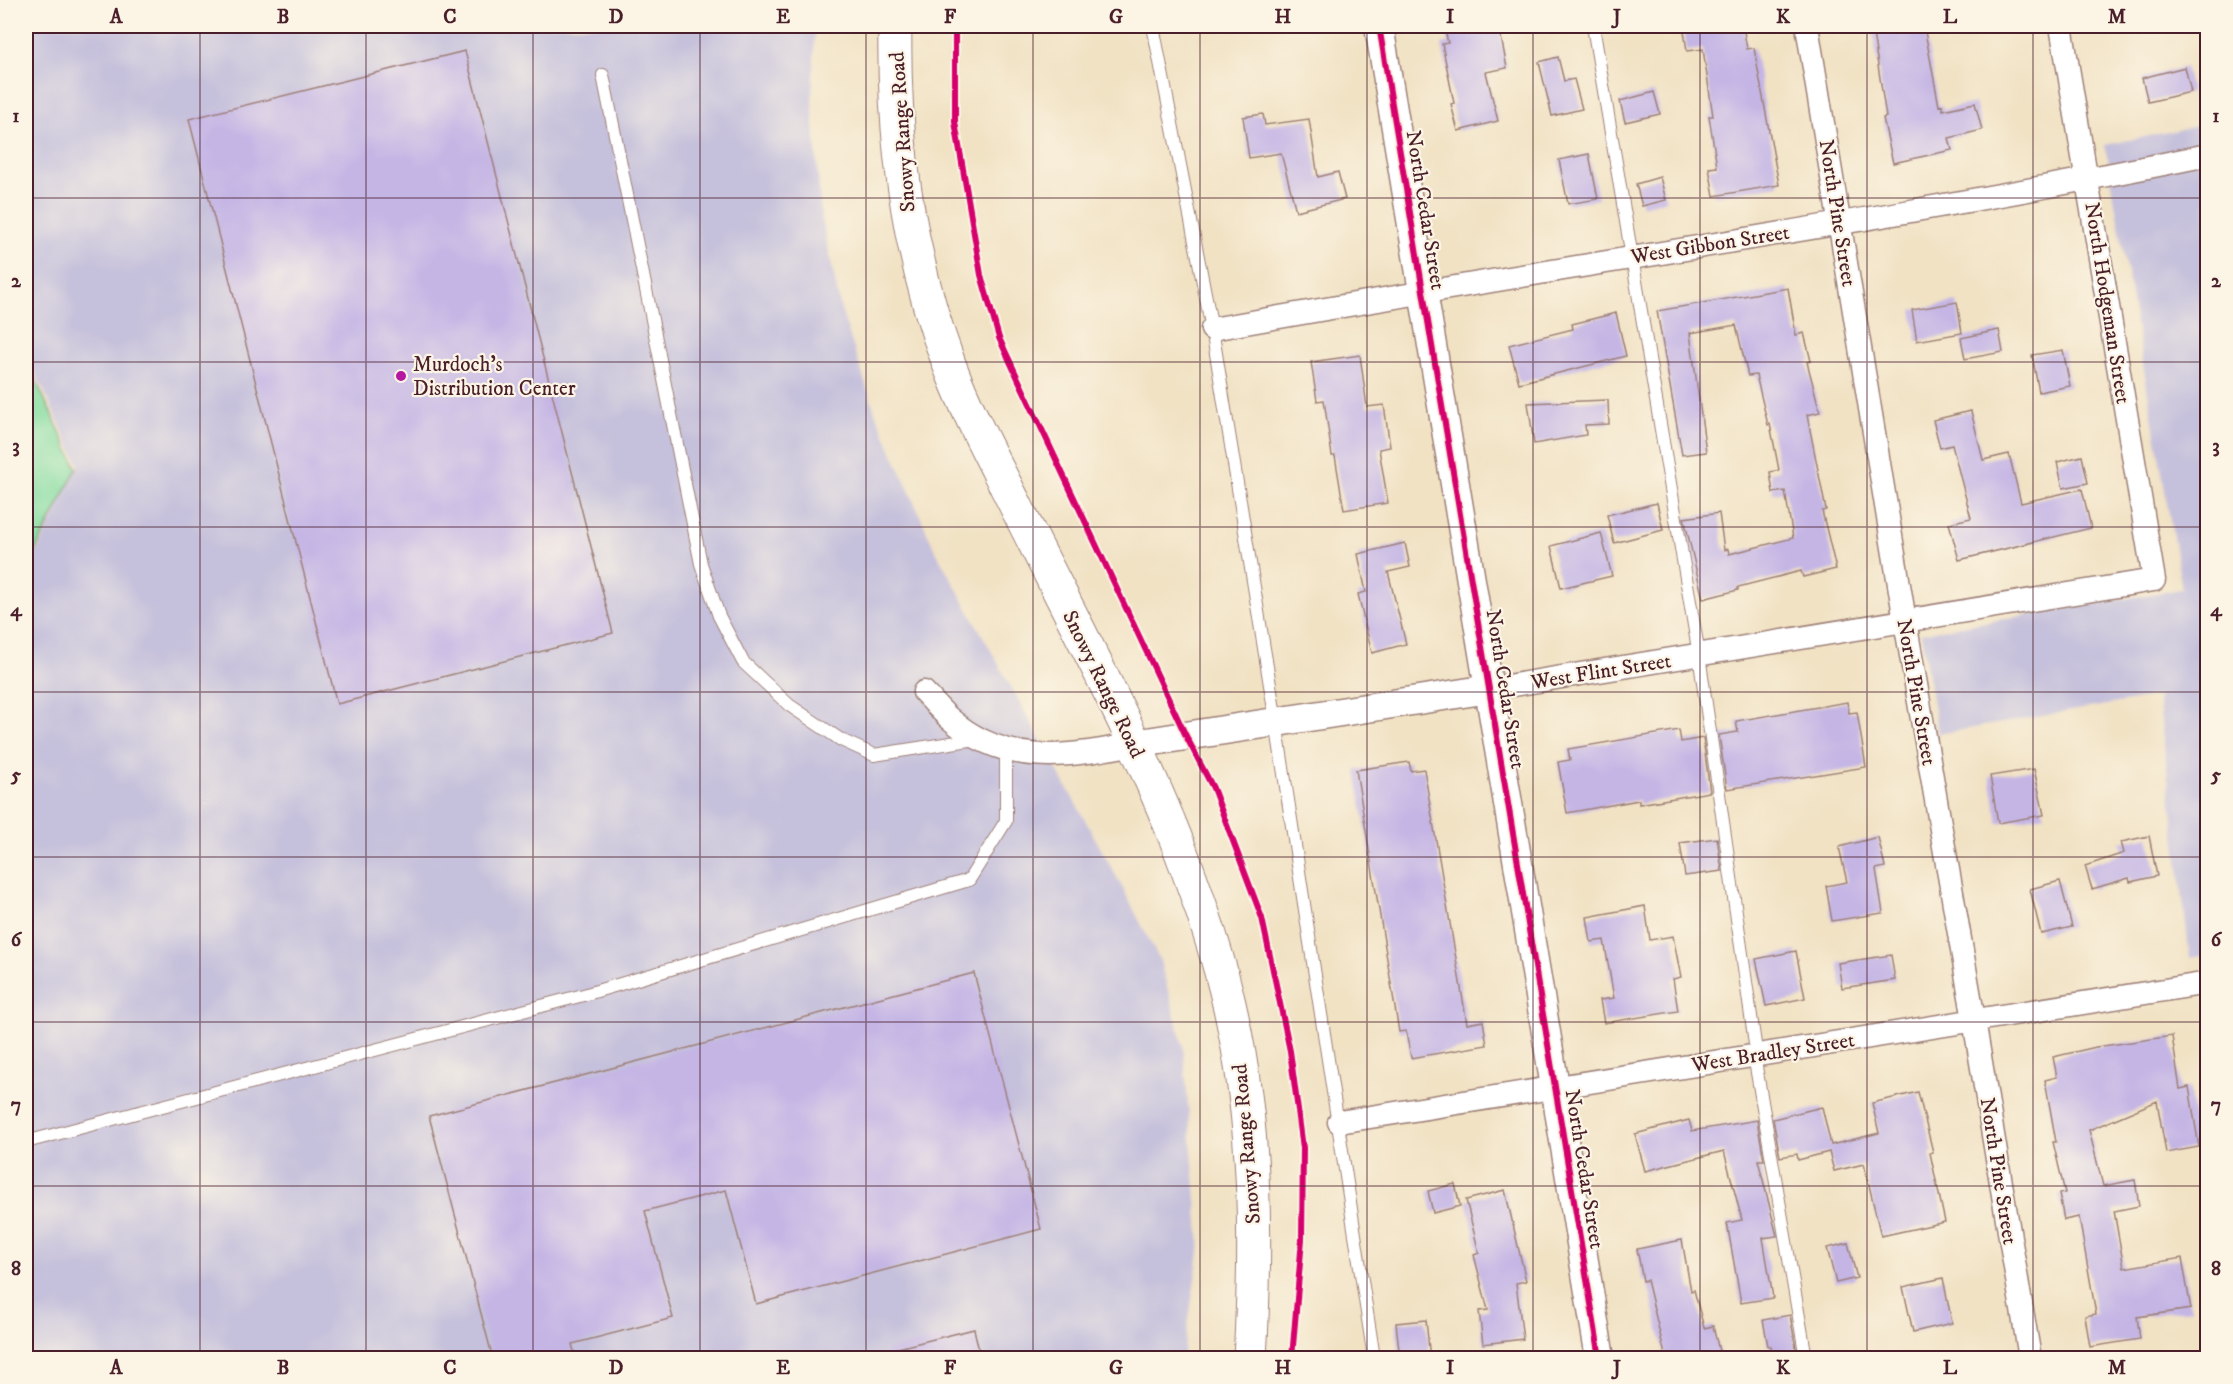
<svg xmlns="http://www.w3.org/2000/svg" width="2233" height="1384" font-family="'IM FELL DW Pica',serif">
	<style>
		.industrial { fill: #c5c0db }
		.green { fill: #85dda1; stroke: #687e66; stroke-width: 1.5 }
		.building { fill: #c4b5e5 }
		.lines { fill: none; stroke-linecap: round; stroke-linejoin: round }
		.service-casing { stroke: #9e8078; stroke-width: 14 }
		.minor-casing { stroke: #9e8078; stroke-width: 25 }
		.tertiary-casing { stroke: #9e8078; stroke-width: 31 }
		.primary-casing { stroke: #9e8078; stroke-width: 35 }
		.service { stroke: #fff; stroke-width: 12 }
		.minor { stroke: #fff; stroke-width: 22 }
		.tertiary { stroke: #fff; stroke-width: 28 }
		.primary { stroke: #fff; stroke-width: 33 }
		.cycleway-casing { stroke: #fcf5e5; stroke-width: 10 }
		.cycleway { stroke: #d6006c; stroke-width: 6 }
		.grid { fill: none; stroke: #4a1f2b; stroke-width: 1.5; stroke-opacity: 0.55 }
		.poi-dot { fill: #b5179e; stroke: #fcf5e5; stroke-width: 2 }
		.labels { text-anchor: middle; stroke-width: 4.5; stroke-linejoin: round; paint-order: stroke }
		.street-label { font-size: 21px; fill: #4a1f2b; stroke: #fcf5e5 }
		.poi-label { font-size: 21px; fill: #4a1f2b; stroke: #fcf5e5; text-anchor: start }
		.neatline { fill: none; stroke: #4a1f2b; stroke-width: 2 }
		.grid-label { font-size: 20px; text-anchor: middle; font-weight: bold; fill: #4a1f2b }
	</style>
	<rect width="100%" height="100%" fill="#fcf5e5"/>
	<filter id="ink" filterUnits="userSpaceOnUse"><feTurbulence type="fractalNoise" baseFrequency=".0167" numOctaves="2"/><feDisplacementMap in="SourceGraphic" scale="12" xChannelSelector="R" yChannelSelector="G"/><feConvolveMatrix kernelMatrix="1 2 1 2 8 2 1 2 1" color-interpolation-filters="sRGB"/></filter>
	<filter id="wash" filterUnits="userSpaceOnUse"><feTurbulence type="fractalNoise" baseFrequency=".008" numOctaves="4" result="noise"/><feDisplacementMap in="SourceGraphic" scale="24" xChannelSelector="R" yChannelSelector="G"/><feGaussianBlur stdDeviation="1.35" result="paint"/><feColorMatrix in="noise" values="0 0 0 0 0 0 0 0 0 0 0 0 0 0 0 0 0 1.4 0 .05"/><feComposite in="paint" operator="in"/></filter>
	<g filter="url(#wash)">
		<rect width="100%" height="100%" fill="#f1e2c4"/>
		<!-- industrial -->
		<path class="industrial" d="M26,26H815L812,100L821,214L841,310L875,412L934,548L1121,885L1160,961L1183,1046L1200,1246L1183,1358H26V574L79,465L26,354Z
			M2207,124V955L2190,958L2158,696L1938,734L1921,633L2182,589L2105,145Z"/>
		<!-- green -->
		<path class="green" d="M26,360L77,468L26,569Z"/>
		<g id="blocks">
			<!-- building -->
			<path class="building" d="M1444,26H1499L1507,68L1486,72L1498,121L1458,131L1451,104L1454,103L1442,44L1448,43Z
				M1719,26H1743L1747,49L1754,48L1779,185L1714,196L1709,168L1717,167L1709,116H1713L1703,49L1687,51L1684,31Z
				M1917,26H1924L1939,106L1942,105L1943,110L1975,103L1982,130L1949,138L1952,150L1893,163L1883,118L1886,117L1873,33Z
				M465,51L613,633L337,704L189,119Z
				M1558,57L1564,81L1574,79L1582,109L1552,116L1539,62Z
				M2185,67L2191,92L2148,102L2142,78Z
				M1654,92L1660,114L1625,122L1620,101Z
				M1263,114L1265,125L1309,119L1318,177L1338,172L1345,199L1296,211L1281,153L1249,158L1243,117Z
				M1589,154L1598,199L1568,204L1559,160Z
				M1660,177L1666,200L1642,206L1636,184Z
				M1788,288L1796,335L1804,333L1811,361L1807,362L1820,412L1807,415L1826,510L1822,511L1836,569L1803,577L1801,571L1738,587V590L1703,599L1684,518L1719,513L1724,550L1728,549L1729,554L1793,538L1785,491L1773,493L1770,472L1779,470L1770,424L1768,425L1756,375L1748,376L1736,325L1690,333L1706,452L1682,455L1657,311Z
				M1957,302L1962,333L1917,341L1912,310Z
				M1616,313L1626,356L1519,383L1509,345L1573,329L1572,324Z
				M1999,330L2003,352L1965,359L1961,338Z
				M2063,350L2070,386L2039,392L2032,355Z
				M1360,355L1367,407L1384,405L1390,447L1379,449L1388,503L1344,510L1335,456H1332L1324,400L1317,401L1311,362Z
				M1608,400L1609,424L1585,425L1586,435L1534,444L1528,403Z
				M1971,411L1983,460L2009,454L2021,503L2082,489L2091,528L1959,560L1949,523L1971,518L1952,445L1940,448L1933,420Z
				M2082,456L2088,483L2063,488L2057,462Z
				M1657,503L1663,530L1614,543L1607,515Z
				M1601,533L1612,576L1561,588L1551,546Z
				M1405,543L1410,567L1388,572L1406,644L1372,653L1358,594L1366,592L1358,554Z
				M1847,702L1849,713L1857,712L1866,767L1727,789L1719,735L1738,732L1736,721Z
				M1679,730L1681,742L1703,738L1710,792L1639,804V800L1567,813L1558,762L1570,760L1568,749Z
				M1409,762L1411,771L1424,769L1467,1024L1483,1021L1487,1045L1411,1058L1406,1031L1399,1032L1356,770Z
				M2034,769L2044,815L1998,823L1990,776Z
				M2149,836L2157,876L2130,882L2129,878L2092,889L2085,866L2124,853L2121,842Z
				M1878,837L1885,867L1876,869L1883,913L1832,921L1826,886L1847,882L1839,847Z
				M1717,838L1722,871L1685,876L1680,843Z
				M2060,881L2072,927L2041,934L2030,889Z
				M1645,906L1650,940L1673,936L1681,977L1673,979L1678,1011L1604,1023L1600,1000L1614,998L1604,940L1591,942L1587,917Z
				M1796,951L1805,998L1766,1006L1756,959Z
				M1891,955L1895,980L1842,988L1838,963Z
				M974,973L1041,1229L756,1304L726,1190L645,1211L673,1318L572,1344L576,1359H493L429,1116Z
				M2172,1036L2180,1089L2189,1087L2199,1147L2166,1153L2157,1101L2089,1130L2103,1186L2135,1180L2139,1206L2114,1211L2124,1268L2182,1258L2191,1309L2137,1317L2140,1339L2090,1347L2085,1316L2096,1314L2079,1217L2064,1220L2059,1194L2065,1193L2053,1142H2056L2045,1080L2057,1077L2053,1057L2096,1047Z
				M1918,1092L1933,1152L1930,1153L1945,1222L1881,1236L1864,1164L1834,1171L1829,1152L1798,1160L1797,1154L1780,1157L1773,1119L1822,1107L1831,1145L1879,1133L1872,1103Z
				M1689,1120L1692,1131L1757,1120L1764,1160H1758L1777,1236L1763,1238L1773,1298L1741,1303L1727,1223L1742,1220L1724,1151L1645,1171L1635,1134Z
				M1455,1184L1460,1206L1433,1213L1428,1191Z
				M1505,1190L1526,1281L1516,1283L1523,1339L1483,1344L1479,1311L1488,1310L1474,1255L1479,1253L1466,1200Z
				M1682,1240L1691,1291L1694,1290L1704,1328L1713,1326L1721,1359H1666L1647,1280L1643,1281L1637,1249Z
				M1848,1243L1857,1278L1836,1283L1827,1248Z
				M1943,1278L1952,1323L1913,1332L1903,1287Z
				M1790,1315L1798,1359H1773L1771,1346H1768L1763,1320Z
				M1426,1320L1430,1359H1400L1396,1323Z
				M974,1329L981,1359H887L886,1351Z"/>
		</g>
	</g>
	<g filter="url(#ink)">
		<use href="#blocks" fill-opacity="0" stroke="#9e8078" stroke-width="1.5"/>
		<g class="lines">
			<defs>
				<path id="service" d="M1153,26L1212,329L1276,722L1374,1358
					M1593,26L1699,655L1756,1051L1754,1055L1806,1358
					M603,75L701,564L719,616L743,662L789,705L841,740L874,755L976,739
					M26,1142L587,994L969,880L1006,821V750"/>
				<path id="minor" d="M1807,26L1905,621L1974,1020L2030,1358
					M1212,329C1543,269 1877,223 2208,155
					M1489,689L2154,580L2061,26
					M924,692C932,700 940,710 949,718C1006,768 1067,757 1134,744
					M1339,1122L2208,983"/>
				<path id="tertiary" d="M1379,26L1600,1358
					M1134,744L1489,689"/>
				<path id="primary" d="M895,26C893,142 908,255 949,364C967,412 992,458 1015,504C1071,617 1133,729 1179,847C1199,899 1218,954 1230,1008C1256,1123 1257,1241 1250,1358"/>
			</defs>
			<!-- service casing -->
			<use href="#service" class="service-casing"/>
			<!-- minor casing -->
			<use href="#minor" class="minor-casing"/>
			<!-- tertiary casing -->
			<use href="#tertiary" class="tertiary-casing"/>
			<!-- primary casing -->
			<use href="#primary" class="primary-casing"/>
			<!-- service -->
			<use href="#service" class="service"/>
			<!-- minor -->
			<use href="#minor" class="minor"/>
			<!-- tertiary -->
			<use href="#tertiary" class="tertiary"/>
			<!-- primary -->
			<use href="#primary" class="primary"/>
			<defs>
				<path id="cycleway" d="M955,26V122L981,275L999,338L1186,736L1213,788L1262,918L1290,1051L1303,1148L1302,1239L1292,1358
					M1379,26L1600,1358"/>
			</defs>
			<!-- cycleway casing -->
			<use href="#cycleway" class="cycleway-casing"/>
			<!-- cycleway -->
			<use href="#cycleway" class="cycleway"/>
		</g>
	</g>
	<!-- grid -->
	<path class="grid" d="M200,26V1358M366,26V1358M533,26V1358M700,26V1358M866,26V1358M1033,26V1358M1200,26V1358M1367,26V1358M1533,26V1358M1700,26V1358M1867,26V1358M2033,26V1358M26,198H2208M26,362H2208M26,527H2208M26,692H2208M26,857H2208M26,1022H2208M26,1186H2208"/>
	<!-- markers -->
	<circle class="poi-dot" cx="401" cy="376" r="6"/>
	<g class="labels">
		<!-- street labels -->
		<g class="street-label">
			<text transform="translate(902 132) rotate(-94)" y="7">Snowy Range Road</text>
			<text transform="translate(1426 210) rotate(81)" y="7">North Cedar Street</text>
			<text transform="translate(1838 213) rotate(81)" y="7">North Pine Street</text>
			<text transform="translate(1710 244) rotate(-9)" y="7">West Gibbon Street</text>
			<text transform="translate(2108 303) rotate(81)" y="7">North Hodgeman Street</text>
			<text transform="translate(1601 671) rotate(-9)" y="7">West Flint Street</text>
			<text transform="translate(1104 684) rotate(64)" y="7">Snowy Range Road</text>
			<text transform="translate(1506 689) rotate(81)" y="7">North Cedar Street</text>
			<text transform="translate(1917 692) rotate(80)" y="7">North Pine Street</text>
			<text transform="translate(1773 1052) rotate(-9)" y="7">West Bradley Street</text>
			<text transform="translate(1246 1144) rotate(-95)" y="7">Snowy Range Road</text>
			<text transform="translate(1585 1169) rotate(81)" y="7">North Cedar Street</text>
			<text transform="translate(1999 1171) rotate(81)" y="7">North Pine Street</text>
		</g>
		<!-- poi labels -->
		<g class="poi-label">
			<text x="413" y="371">Murdoch's<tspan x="413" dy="24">Distribution Center</tspan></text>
		</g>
	</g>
	<!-- margin -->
	<rect width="2233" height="1384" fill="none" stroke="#fcf5e5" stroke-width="66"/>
	<rect x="33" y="33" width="2167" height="1318" class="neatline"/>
	<g class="grid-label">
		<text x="116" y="23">A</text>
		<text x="283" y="23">B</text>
		<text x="450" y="23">C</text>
		<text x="616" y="23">D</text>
		<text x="783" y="23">E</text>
		<text x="950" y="23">F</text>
		<text x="1116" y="23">G</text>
		<text x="1283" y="23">H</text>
		<text x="1450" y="23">I</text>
		<text x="1617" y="23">J</text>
		<text x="1783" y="23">K</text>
		<text x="1950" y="23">L</text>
		<text x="2117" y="23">M</text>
		<text x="16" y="122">1</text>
		<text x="2216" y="122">1</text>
		<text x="16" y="287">2</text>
		<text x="2216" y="287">2</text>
		<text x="16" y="452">3</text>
		<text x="2216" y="452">3</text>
		<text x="16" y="616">4</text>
		<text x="2216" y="616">4</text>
		<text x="16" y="781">5</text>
		<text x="2216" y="781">5</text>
		<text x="16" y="946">6</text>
		<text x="2216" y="946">6</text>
		<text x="16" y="1111">7</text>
		<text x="2216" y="1111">7</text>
		<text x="16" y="1275">8</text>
		<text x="2216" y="1275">8</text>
		<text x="116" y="1374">A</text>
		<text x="283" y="1374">B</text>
		<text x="450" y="1374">C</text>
		<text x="616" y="1374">D</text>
		<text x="783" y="1374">E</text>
		<text x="950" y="1374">F</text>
		<text x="1116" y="1374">G</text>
		<text x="1283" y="1374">H</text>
		<text x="1450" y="1374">I</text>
		<text x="1617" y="1374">J</text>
		<text x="1783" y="1374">K</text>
		<text x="1950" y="1374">L</text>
		<text x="2117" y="1374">M</text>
	</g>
</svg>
